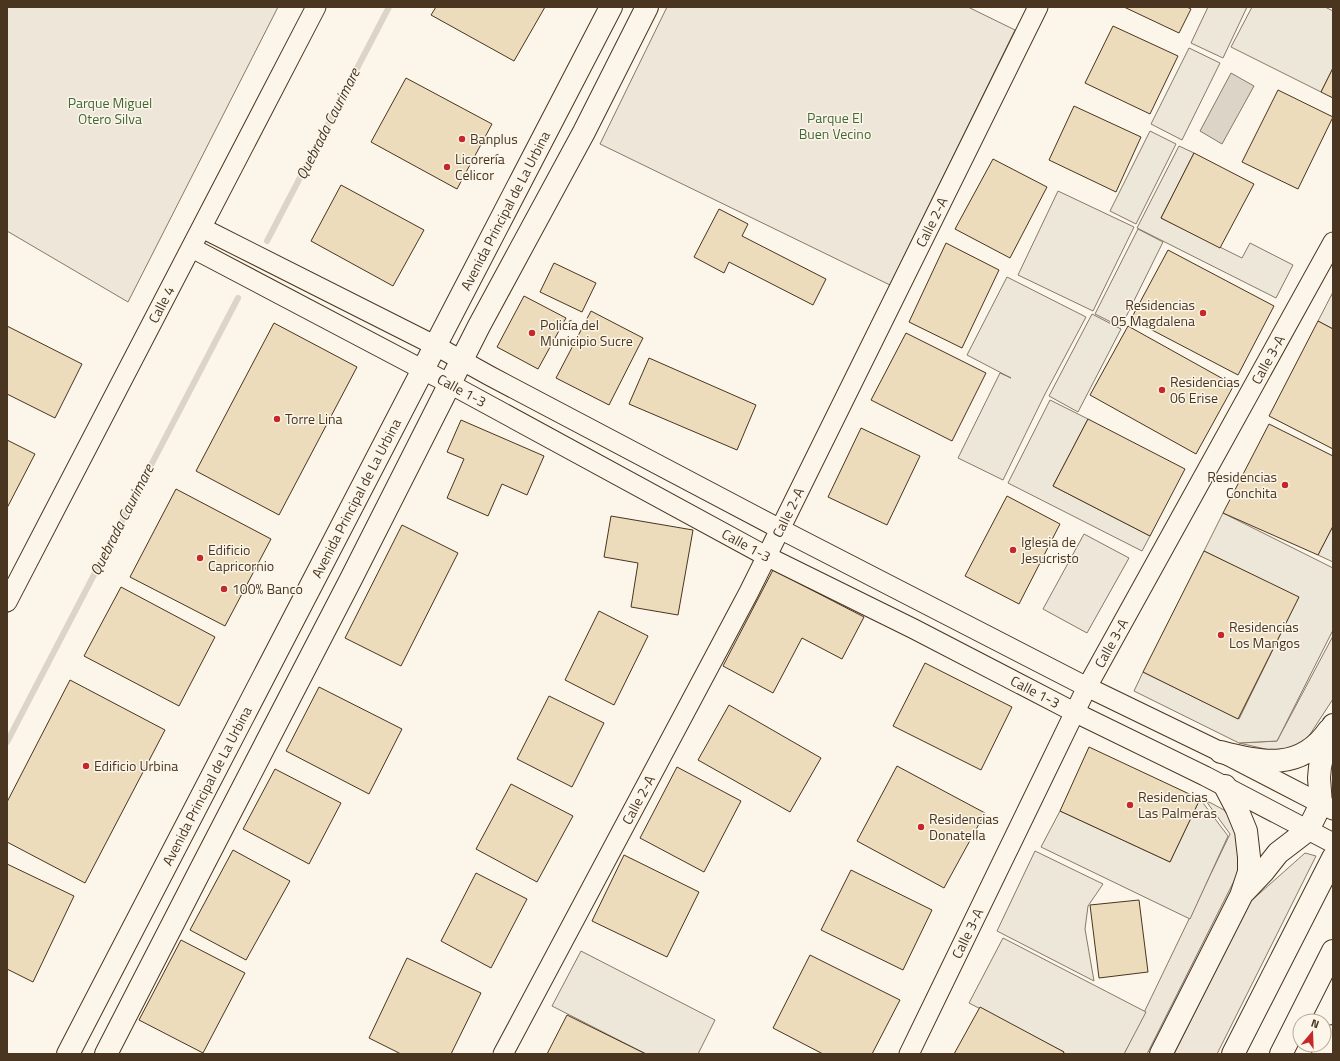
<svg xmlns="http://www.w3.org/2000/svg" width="1340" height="1061" font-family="'Titillium Web',sans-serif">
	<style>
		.green { fill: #ede6d9; stroke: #887966 }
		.parking { fill: #ede7d9; stroke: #887966 }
		.water { fill: #dcd4c6; stroke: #887966 }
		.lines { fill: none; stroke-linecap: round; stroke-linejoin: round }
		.stream { stroke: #dcd4c6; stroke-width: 6 }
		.building { fill: #ecdcbc; stroke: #4a3520 }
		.minor-casing { stroke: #4a3520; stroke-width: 21 }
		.secondary-casing { stroke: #4a3520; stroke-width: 24 }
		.motorway-casing { stroke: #4a3520; stroke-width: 24 }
		.minor { stroke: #fbf6e9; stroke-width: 19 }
		.secondary { stroke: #fbf6e9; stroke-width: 22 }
		.motorway { stroke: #fbf6e9; stroke-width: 22 }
		.poi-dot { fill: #c62828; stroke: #fbf6e9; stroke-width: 1.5 }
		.labels { text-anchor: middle; stroke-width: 3; stroke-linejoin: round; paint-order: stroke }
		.park-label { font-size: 14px; fill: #436837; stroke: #fbf6e9 }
		.poi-label { font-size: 14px; fill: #4a3520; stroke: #fbf6e9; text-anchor: start }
		.street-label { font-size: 14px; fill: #4a3520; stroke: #fbf6e9 }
		.water-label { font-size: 15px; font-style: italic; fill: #4a3520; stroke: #fbf6e9 }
	</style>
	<rect width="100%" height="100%" fill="#fbf6e9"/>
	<!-- green -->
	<path class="green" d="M7,7H278L128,302L7,231Z
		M667,7H968L1015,30L890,285L600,144Z
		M1084,534L1129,558L1087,633L1043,609Z
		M1333,636V699L1305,742L1290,750L1274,751L1239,743L1277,741Z
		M1206,801L1211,803L1224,810L1237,826L1241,861L1235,879L1147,1054H1124L1230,834Z
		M1305,853L1316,856L1217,1054H1174L1251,901Z"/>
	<!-- parking -->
	<path class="parking" d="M1208,7H1247L1223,58L1191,43Z
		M1252,7H1325L1333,11V68L1321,92L1231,47Z
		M1189,48L1220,63L1182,140L1151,124Z
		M1150,131L1176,144L1136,224L1110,211Z
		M1179,146L1194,153L1161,218L1242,258L1250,243L1293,265L1276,298L1137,228Z
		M1058,191L1134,227L1093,311L1018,275Z
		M1138,229L1163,242L1121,327L1095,314Z
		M1007,277L1086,317L1045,394L1003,480L958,458L1000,373L1011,378L967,355Z
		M1333,292V329L1318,321Z
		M1092,314L1121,329L1078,412L1049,396Z
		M1050,400L1088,419L1053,486L1150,536L1142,551L1008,483Z
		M1223,513L1333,568V630L1277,741L1239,743L1134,691L1143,672L1239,719L1298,598L1204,551Z
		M1333,526V562L1318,555Z
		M1200,799L1228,836L1190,919L1041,847L1060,811L1170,862Z
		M1035,851L1103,884L1088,906L1085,929L1094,981L997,931Z
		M1003,938L1146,1012L1124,1054H1063L1064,1052L969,1003Z
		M581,951L715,1020L698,1054H646L552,1006Z"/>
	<!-- water -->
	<path class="water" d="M1231,73L1254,86L1222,144L1200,131Z"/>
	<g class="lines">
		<!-- stream -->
		<path class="stream" d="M267,241L389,7
			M7,742L238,298"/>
	</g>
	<!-- building -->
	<path class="building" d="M436,7H545L514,61L431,15Z
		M1124,7H1187L1191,9L1179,33Z
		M1113,26L1178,56L1150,114L1085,83Z
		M1333,68V98L1321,92Z
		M406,78L492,124L457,189L371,142Z
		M1278,90L1333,117L1298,189L1242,162Z
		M1074,106L1141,137L1116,192L1049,160Z
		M1194,153L1254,184L1220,248L1161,218Z
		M993,159L1047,187L1010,258L955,229Z
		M341,185L424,230L393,286L311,241Z
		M719,209L748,224L742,236L826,279L813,305L729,262L724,273L694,257Z
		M946,243L999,270L962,348L909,322Z
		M1168,250L1274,306L1238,375L1131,319Z
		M554,263L596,283L582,312L540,292Z
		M524,296L566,318L538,369L497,347Z
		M591,311L643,338L609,405L556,378Z
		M1318,321L1333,329V449L1269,416Z
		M274,323L357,367L279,515L196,471Z
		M7,326L82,364L55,418L7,394Z
		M1128,326L1234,385L1196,454L1090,395Z
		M906,333L986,373L952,441L871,400Z
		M649,358L756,405L737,450L629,404Z
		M1088,419L1185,469L1150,536L1053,486Z
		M461,420L544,456L527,495L502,484L488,516L447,498L464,459L447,452Z
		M1269,424L1333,456V526L1318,555L1223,513Z
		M861,428L920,456L887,525L828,497Z
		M7,440L35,454L7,508Z
		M176,489L271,539L225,626L130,577Z
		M1007,496L1060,524L1019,604L965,576Z
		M611,516L693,530L678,615L631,607L638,563L604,557Z
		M402,525L458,553L401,666L345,638Z
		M1204,551L1299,597L1238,719L1143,672Z
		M773,570L864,617L842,659L802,638L773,693L723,666Z
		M121,587L215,637L179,706L84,656Z
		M599,611L648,636L614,705L565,680Z
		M925,663L1012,707L981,770L893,726Z
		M70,680L165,730L85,883L7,842V802Z
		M319,687L402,729L369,794L286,751Z
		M549,696L604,723L572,787L517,759Z
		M729,705L821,758L790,812L698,760Z
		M1089,747L1200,799L1170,862L1060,811Z
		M897,766L985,813L944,888L857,841Z
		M677,767L741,801L704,872L640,838Z
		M275,769L341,803L309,864L243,829Z
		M511,784L573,816L537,882L476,849Z
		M233,850L290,881L246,960L190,930Z
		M624,855L699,892L667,957L592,921Z
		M7,864L74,896L33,982L7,969Z
		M851,870L932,910L903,970L821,930Z
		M476,873L527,899L491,968L441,941Z
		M1139,900L1148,972L1099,978L1090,905Z
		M181,940L245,973L203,1053L139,1020Z
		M810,955L900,1000L872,1054H823L773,1028Z
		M407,958L481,993L451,1054H401L369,1038Z
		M980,1007L1064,1052L1063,1054H954Z
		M567,1015L646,1054H547Z"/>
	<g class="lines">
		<defs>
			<g id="minor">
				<path d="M202,228L436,346L490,376L780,529L1087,687L1221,752L1333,810"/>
				<path id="s1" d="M192,248L450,384L766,556L914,629L1074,712L1205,776L1333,843"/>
				<path id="s2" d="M7,602L316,7"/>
				<path id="s3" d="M503,1054L749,592L1038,7"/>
				<path id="s4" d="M909,1054L1087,687L1333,242"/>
			</g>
			<g id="secondary">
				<path id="s5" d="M68,1054L611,7"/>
				<path d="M106,1054L203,865L351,579L479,326L584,132L647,7"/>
			</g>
			<path id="motorway" d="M1221,752C1262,763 1301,771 1329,730
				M1244,892L1263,872L1278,853L1308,830L1321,804L1319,778L1320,767L1324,748L1333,725
				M1161,1054L1241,896L1249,872V857L1246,831L1237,809L1225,786
				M1233,1054L1333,858
				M1281,1054L1333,951
				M1323,1054L1333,1036"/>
		</defs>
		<!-- minor casing -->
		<use href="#minor" class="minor-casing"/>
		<!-- secondary casing -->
		<use href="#secondary" class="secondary-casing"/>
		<!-- motorway casing -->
		<use href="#motorway" class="motorway-casing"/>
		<!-- minor -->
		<use href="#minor" class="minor"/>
		<!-- secondary -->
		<use href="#secondary" class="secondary"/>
		<!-- motorway -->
		<use href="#motorway" class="motorway"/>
	</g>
	<!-- markers -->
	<g class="poi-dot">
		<circle cx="462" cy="139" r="4"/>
		<circle cx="447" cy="167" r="4"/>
		<circle cx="1203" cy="313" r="4"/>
		<circle cx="532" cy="333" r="4"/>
		<circle cx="1162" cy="390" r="4"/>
		<circle cx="277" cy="419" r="4"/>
		<circle cx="1285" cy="485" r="4"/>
		<circle cx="1013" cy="550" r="4"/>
		<circle cx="200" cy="558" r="4"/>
		<circle cx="224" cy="589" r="4"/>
		<circle cx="1221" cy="635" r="4"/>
		<circle cx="86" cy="766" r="4"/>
		<circle cx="1130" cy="805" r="4"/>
		<circle cx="921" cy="827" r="4"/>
	</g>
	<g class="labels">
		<!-- park labels -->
		<g class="park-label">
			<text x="110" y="108">Parque Miguel<tspan x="110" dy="16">Otero Silva</tspan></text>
			<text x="835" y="123">Parque El<tspan x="835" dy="16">Buen Vecino</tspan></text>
		</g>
		<!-- poi labels -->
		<g class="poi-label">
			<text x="470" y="144">Banplus</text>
			<text x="455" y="164">Licorería<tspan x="455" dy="16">Celicor</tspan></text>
			<text x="1195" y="310" text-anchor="end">Residencias<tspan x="1195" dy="16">05 Magdalena</tspan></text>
			<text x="540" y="330">Policía del<tspan x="540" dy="16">Municipio Sucre</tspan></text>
			<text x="1170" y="387">Residencias<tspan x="1170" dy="16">06 Erise</tspan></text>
			<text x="285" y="424">Torre Lina</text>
			<text x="1277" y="482" text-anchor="end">Residencias<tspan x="1277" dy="16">Conchita</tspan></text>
			<text x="1021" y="547">Iglesia de<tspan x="1021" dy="16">Jesucristo</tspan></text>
			<text x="208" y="555">Edificio<tspan x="208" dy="16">Capricornio</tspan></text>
			<text x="232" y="594">100% Banco</text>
			<text x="1229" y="632">Residencias<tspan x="1229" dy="16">Los Mangos</tspan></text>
			<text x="94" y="771">Edificio Urbina</text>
			<text x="1138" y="802">Residencias<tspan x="1138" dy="16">Las Palmeras</tspan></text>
			<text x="929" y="824">Residencias<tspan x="929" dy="16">Donatella</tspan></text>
		</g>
		<!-- street labels -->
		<g class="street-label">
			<text dy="5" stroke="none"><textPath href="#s5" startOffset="950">Avenida Principal de La Urbina</textPath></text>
			<text dy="5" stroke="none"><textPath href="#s3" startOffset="936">Calle 2-A</textPath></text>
			<text dy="5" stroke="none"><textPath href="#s2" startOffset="335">Calle 4</textPath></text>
			<text dy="5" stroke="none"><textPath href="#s4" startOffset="782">Calle 3-A</textPath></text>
			<text dy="5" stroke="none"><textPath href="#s1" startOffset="305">Calle 1-3</textPath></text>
			<text dy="5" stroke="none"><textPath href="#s5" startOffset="626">Avenida Principal de La Urbina</textPath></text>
			<text dy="5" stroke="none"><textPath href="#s3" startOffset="612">Calle 2-A</textPath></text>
			<text dy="5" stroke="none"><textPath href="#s1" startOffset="629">Calle 1-3</textPath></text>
			<text dy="5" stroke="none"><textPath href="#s4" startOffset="458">Calle 3-A</textPath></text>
			<text dy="5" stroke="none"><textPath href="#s1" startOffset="953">Calle 1-3</textPath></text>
			<text dy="5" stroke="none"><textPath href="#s5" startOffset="302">Avenida Principal de La Urbina</textPath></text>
			<text dy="5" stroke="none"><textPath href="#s3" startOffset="288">Calle 2-A</textPath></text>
			<text dy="5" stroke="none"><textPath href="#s4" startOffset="134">Calle 3-A</textPath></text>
		</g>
		<!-- water labels -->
		<g class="water-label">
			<text transform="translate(328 124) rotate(-63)" y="5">Quebrada Caurimare</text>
			<text transform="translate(122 520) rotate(-63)" y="5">Quebrada Caurimare</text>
		</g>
	</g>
	<!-- border -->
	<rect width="1340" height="1061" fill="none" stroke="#4a3520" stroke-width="16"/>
	<!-- north arrow -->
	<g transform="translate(1312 1033) rotate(19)"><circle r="19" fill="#fbf6e9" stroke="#b4a999"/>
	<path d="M0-3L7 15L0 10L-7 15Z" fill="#c62828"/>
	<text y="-6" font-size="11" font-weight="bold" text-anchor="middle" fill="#4a3520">N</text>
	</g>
</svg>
